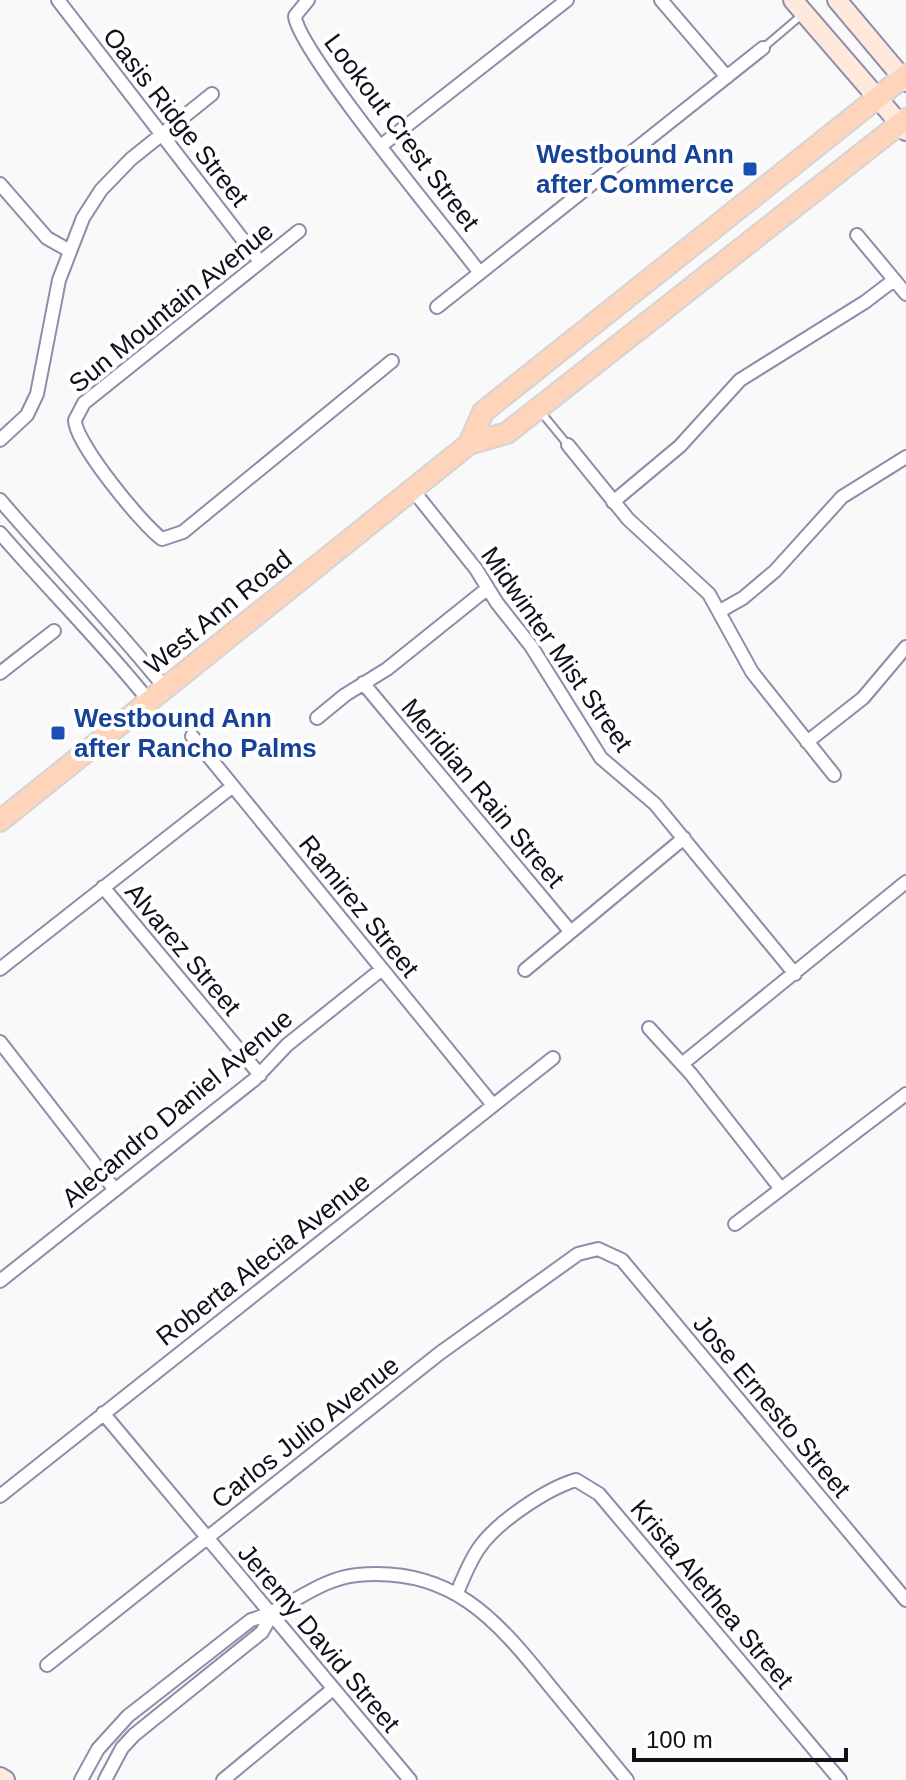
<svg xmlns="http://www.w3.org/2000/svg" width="906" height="1780" font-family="Helvetica,sans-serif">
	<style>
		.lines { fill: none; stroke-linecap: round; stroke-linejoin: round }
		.lane-casing { stroke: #8f8baa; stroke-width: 10 }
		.street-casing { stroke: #8f8baa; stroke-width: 16 }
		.secondary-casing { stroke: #8f8baa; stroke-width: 22 }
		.primary-casing { stroke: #d4d4d6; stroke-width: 24 }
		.lane { stroke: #fff; stroke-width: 6 }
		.street { stroke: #fff; stroke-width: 12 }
		.secondary { stroke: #ffe9dc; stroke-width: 18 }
		.primary { stroke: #fed4ba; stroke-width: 20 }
		.transit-dot { fill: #1a4fb4; stroke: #fff; stroke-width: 3 }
		.labels { text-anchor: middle; stroke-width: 8; stroke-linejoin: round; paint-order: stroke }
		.street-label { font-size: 26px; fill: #110f1a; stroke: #fff }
		.transit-label { font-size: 26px; font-weight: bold; fill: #164399; stroke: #fff; text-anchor: end }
	</style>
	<rect width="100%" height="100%" fill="#f9f9f9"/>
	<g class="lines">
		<defs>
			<path id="lane" d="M763,48L803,14
				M540,411L568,445"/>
			<path id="street" d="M58,0L260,262
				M308,0L295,16C297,50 450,233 480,273
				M661,0L727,77
				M382,145L567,0
				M0,184L47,238L70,251
				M299,231L84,403L75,420C74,441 142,525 162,539L183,532L392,361
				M857,235L906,294
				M437,307L763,48
				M0,440L27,415L37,394L59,280L83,218L101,190L131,159L212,94
				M568,445L628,519L709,594L752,672L834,775
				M412,489L476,569L497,603L531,646L601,758L655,804L795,974
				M0,500C54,563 113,623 165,688
				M613,502L680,446L740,380L865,302L894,280
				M0,533C49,590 102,642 149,701
				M720,611L743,598L775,571L842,497L906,457
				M0,673L54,631
				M363,683L570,931
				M317,718L345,695L387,669L488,588
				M192,736L493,1105
				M807,742L863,698L906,647
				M103,887L260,1075
				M0,969L233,786
				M525,970L684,838
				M649,1028L691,1074L781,1189
				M0,1042L115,1190
				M682,1064L906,882
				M735,1224L906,1094
				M0,1281L255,1079L287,1045L382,969
				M103,1413L410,1780
				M0,1496L553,1058
				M457,1593C463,1578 470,1561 479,1548C497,1522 546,1489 576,1480L599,1494L840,1780
				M47,1665L440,1353L578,1254L598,1249L622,1260L906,1600
				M81,1780L98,1749L128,1716L251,1620C288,1610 317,1579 357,1575C451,1566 496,1619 549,1685C575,1717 601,1748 627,1780
				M105,1780L122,1748L134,1735L262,1632L272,1614
				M223,1780L333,1689"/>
			<path id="secondary" d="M793,0L906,131
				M837,0L906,82
				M0,1777L5,1780"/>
			<path id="primary" d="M469,444L483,412L906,75
				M0,821L469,444L507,433L906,119"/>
		</defs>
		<!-- lane casing -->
		<use href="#lane" class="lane-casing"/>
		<!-- street casing -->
		<use href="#street" class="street-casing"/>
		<!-- secondary casing -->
		<use href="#secondary" class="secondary-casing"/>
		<!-- primary casing -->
		<use href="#primary" class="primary-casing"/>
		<!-- lane -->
		<use href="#lane" class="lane"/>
		<!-- street -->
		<use href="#street" class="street"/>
		<!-- secondary -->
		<use href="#secondary" class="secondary"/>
		<!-- primary -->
		<use href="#primary" class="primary"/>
	</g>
	<!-- markers -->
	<g class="transit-dot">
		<rect x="742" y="161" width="16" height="16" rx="4"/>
		<rect x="50" y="725" width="16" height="16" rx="4"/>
	</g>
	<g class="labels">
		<!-- street labels -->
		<g class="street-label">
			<text transform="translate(176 117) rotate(52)" y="9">Oasis Ridge Street</text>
			<text transform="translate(402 132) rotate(53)" y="9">Lookout Crest Street</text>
			<text transform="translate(171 307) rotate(-39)" y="9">Sun Mountain Avenue</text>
			<text transform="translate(218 612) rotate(-39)" y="9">West Ann Road</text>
			<text transform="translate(557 649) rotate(55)" y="9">Midwinter Mist Street</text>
			<text transform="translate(483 793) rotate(50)" y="9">Meridian Rain Street</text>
			<text transform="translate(359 906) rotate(51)" y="9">Ramirez Street</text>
			<text transform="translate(183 949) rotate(50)" y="9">Alvarez Street</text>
			<text transform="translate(177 1108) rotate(-40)" y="9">Alecandro Daniel Avenue</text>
			<text transform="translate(263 1259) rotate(-38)" y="9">Roberta Alecia Avenue</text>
			<text transform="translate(772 1406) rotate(50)" y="9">Jose Ernesto Street</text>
			<text transform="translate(305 1432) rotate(-38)" y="9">Carlos Julio Avenue</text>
			<text transform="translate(712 1594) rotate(50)" y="9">Krista Alethea Street</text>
			<text transform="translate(319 1638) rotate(50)" y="9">Jeremy David Street</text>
		</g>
		<!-- transit labels -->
		<g class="transit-label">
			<text x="734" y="163">Westbound Ann<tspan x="734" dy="30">after Commerce</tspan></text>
			<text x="74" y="727" text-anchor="start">Westbound Ann<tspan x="74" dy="30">after Rancho Palms</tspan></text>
		</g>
	</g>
	<!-- scale -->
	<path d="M634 1748v12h212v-12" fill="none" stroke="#110f1a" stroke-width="4"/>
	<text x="646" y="1748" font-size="24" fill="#110f1a" stroke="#ffffff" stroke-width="6" paint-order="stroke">100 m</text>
</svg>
